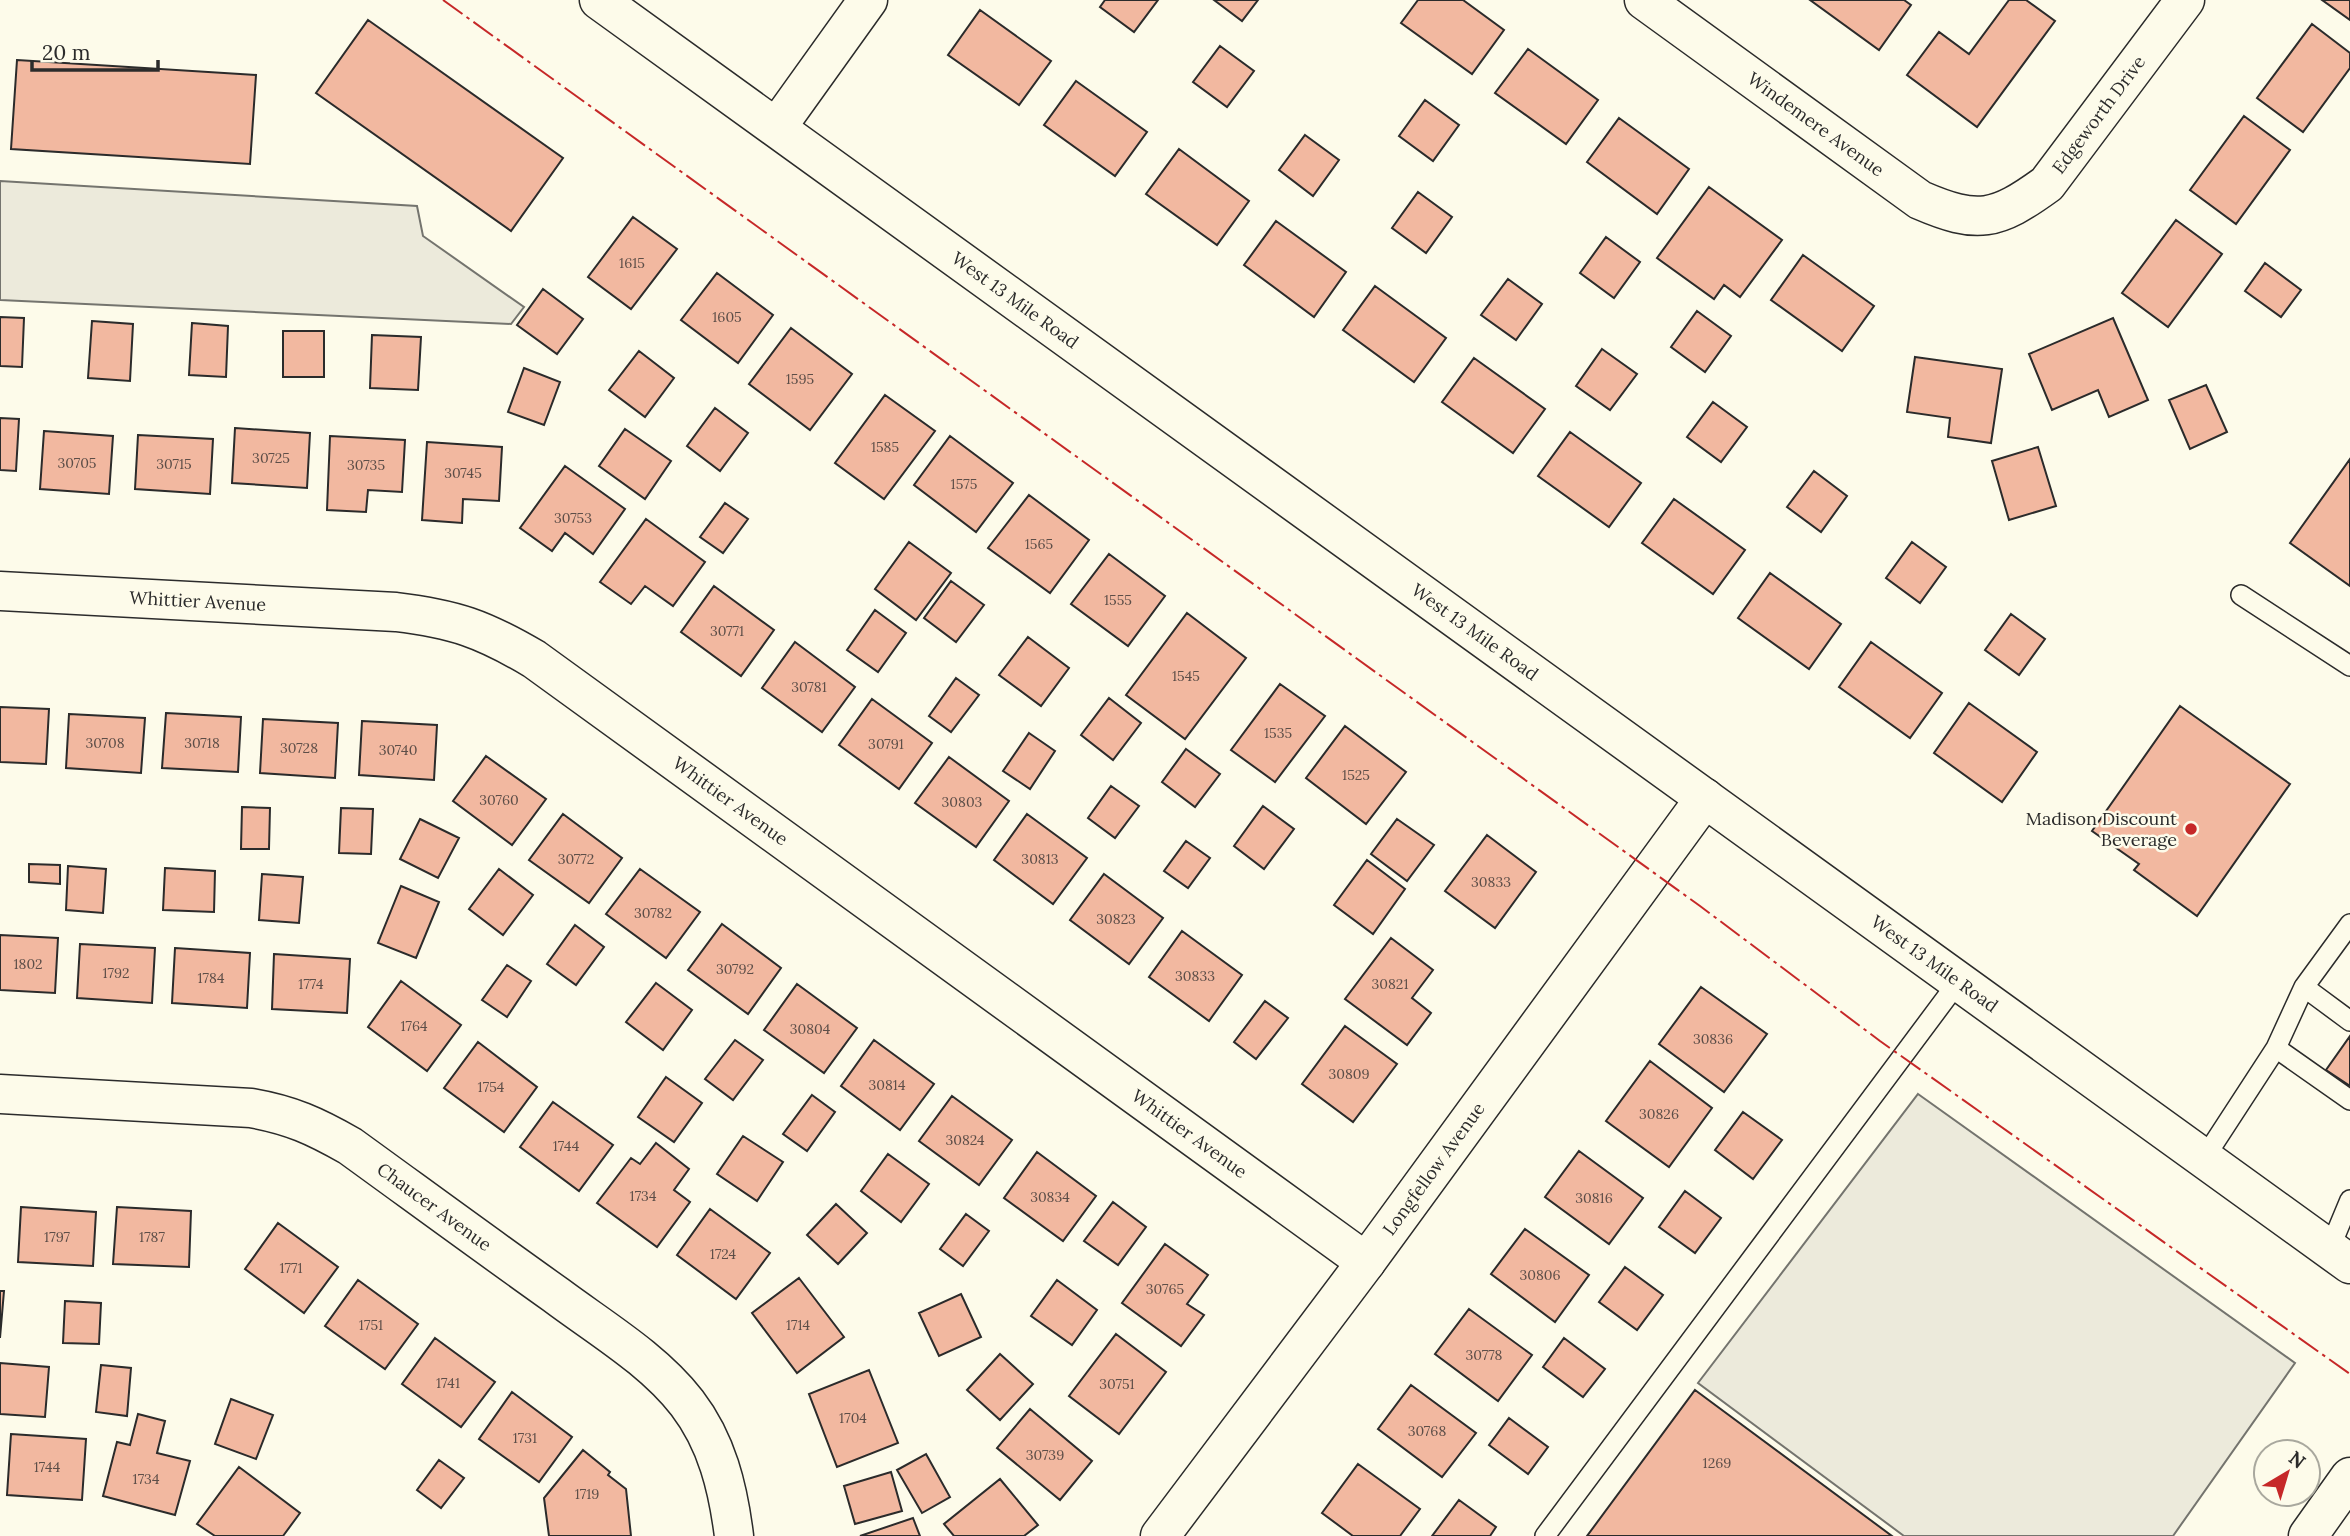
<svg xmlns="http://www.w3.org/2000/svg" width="2350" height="1536" font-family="Lora,serif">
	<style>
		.parking { fill: #eceadb; stroke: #74746e; stroke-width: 2 }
		.building { fill: #f2b8a0; stroke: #2b2b2b; stroke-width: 2 }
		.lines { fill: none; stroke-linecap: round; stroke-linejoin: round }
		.service-casing { stroke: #2b2b2b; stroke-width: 22 }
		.minor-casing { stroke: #2b2b2b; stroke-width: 41 }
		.secondary-casing { stroke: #2b2b2b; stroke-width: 41 }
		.service { stroke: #fdfbea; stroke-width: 19 }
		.minor { stroke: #fdfbea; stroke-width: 38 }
		.secondary { stroke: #fdfbea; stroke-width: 38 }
		.power { stroke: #c62828; stroke-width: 2; stroke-dasharray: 24 5 3.5 5; stroke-linecap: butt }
		.poi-dot { fill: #c62828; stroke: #fdfbea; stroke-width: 2.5 }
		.labels { text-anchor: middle; stroke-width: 5; stroke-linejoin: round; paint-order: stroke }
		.number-label { font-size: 14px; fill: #5d4e48 }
		.street-label { font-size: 18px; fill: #2b2b2b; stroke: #fdfbea }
		.poi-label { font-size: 18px; fill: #2b2b2b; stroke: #fdfbea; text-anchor: end }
	</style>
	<rect width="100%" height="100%" fill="#fdfbea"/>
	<!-- parking -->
	<path class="parking" d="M0,181L417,206L423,236L524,307L511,324L0,300Z
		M1918,1094L2295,1363L2173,1536H1904L1698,1383Z"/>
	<!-- building -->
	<path class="building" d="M1105,0H1158L1134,32L1100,7Z
		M1214,0H1258L1242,21Z
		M1418,0H1463L1504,30L1472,74L1401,23Z
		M1810,0H1904L1911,5L1879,50Z
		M2009,0H2026L2055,21L1977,127L1907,75L1939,32L1969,54Z
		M2322,0H2350V20Z
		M980,10L1051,61L1019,105L948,55Z
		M368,20L563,158L511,231L316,93Z
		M2312,24L2350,53V68L2303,132L2257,98Z
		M1220,46L1254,71L1227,107L1193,82Z
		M1528,49L1598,100L1566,144L1495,93Z
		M17,60L256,75L250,164L11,149Z
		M1076,81L1147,132L1115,176L1044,125Z
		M1425,100L1459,125L1433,161L1399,136Z
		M2244,116L2290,150L2236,224L2190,190Z
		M1619,118L1689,169L1657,214L1587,162Z
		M1305,135L1339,160L1313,196L1279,170Z
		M1179,149L1249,201L1217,245L1146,194Z
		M1709,187L1782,240L1740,297L1724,285L1714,299L1657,258Z
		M1418,192L1452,217L1426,253L1392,228Z
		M633,217L677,249L631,309L588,277Z
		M2176,220L2222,254L2168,327L2122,293Z
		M1276,221L1346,272L1314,317L1244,265Z
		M1606,237L1640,262L1614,298L1580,273Z
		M1803,255L1874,306L1842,351L1771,300Z
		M2265,263L2301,290L2281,317L2245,291Z
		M717,273L773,315L738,363L681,320Z
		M1508,279L1542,304L1516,340L1481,315Z
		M1375,286L1446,338L1414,382L1343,330Z
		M543,289L583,319L557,354L517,325Z
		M1697,311L1731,336L1705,372L1671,347Z
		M0,317L24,318L22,367L0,366Z
		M2113,318L2148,400L2109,417L2098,390L2052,410L2029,354Z
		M92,321L133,324L130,381L88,378Z
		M192,323L228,326L226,377L189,375Z
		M791,328L852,374L810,430L749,384Z
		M283,331H324V377H283Z
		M372,335L421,337L418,390L370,388Z
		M1602,349L1637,374L1610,410L1576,386Z
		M639,351L674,378L645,417L609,390Z
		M1915,357L2002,369L1991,443L1948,437L1950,418L1907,412Z
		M1474,358L1545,409L1513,453L1442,402Z
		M524,368L560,382L544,425L508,412Z
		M2206,385L2227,432L2190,449L2169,400Z
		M885,395L935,431L884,499L835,463Z
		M1713,402L1747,427L1721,462L1687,437Z
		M715,408L748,433L720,471L687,446Z
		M0,418L19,419L16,471L0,470Z
		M235,428L310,433L307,488L232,483Z
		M625,429L671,461L645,499L599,466Z
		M44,431L113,436L109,494L40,489Z
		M1570,432L1641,483L1609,527L1538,476Z
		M138,435L213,439L210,494L135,489Z
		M330,436L405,440L402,492L368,490L366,512L327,510Z
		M950,436L1013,483L976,532L914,485Z
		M427,442L502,447L499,501L463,499L462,523L422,520Z
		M2038,447L2056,506L2009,520L1992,461Z
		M2350,459V586L2290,543Z
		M565,466L625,509L593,554L565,533L552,551L520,528Z
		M1814,471L1847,496L1821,532L1787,507Z
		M1029,495L1089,540L1050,593L988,548Z
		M1674,499L1745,550L1713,594L1642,543Z
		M725,503L748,519L723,553L700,537Z
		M646,519L705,562L673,606L645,586L631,604L600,582Z
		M909,542L951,573L916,620L875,589Z
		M1912,542L1946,567L1920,603L1886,578Z
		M1109,554L1165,596L1128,646L1071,604Z
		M1770,573L1841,624L1809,669L1738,618Z
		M951,581L984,605L956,642L924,618Z
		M714,586L774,630L741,676L681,632Z
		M875,610L906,633L878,672L847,650Z
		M1187,613L1246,658L1185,739L1126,695Z
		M2011,614L2045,639L2019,675L1985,650Z
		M1028,637L1069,668L1041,706L999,675Z
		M795,642L855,687L822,732L762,688Z
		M1871,642L1942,693L1910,738L1839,687Z
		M956,678L979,695L951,732L929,716Z
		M1280,684L1325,716L1275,782L1231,750Z
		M1109,698L1141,723L1113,760L1081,735Z
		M872,699L932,743L899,789L839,745Z
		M1969,703L2037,752L2002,802L1934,753Z
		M2180,706L2290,784L2197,916L2134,870L2139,864L2092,831Z
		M0,707L49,709L46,764L0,762Z
		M166,713L241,717L238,772L162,768Z
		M69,714L145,718L141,773L66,768Z
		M263,719L338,723L335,778L260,773Z
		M362,721L437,725L434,780L359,775Z
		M1345,726L1406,772L1366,824L1306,778Z
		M1029,733L1055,751L1030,789L1003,771Z
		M1186,749L1220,774L1195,807L1162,782Z
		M486,756L546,799L512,845L453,801Z
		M949,757L1009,801L976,847L915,803Z
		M1111,786L1139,806L1115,838L1088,818Z
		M1263,806L1294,829L1264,869L1234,846Z
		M242,807L270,808L269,849H241Z
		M341,808L373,809L371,854L339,853Z
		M563,814L622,858L589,903L529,860Z
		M1027,814L1087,858L1053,904L994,860Z
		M420,819L459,838L438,878L400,859Z
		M1397,819L1434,845L1407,881L1371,854Z
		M1487,835L1536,872L1495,928L1445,891Z
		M1186,841L1210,858L1188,888L1164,871Z
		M1367,860L1405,889L1373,934L1334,905Z
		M29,864L60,865V884L29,882Z
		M68,866L106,869L103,913L66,910Z
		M165,868L215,871L214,912L163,910Z
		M499,869L533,895L503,935L469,909Z
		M640,869L700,912L666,958L606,914Z
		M262,874L303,877L299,923L259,920Z
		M1104,874L1163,918L1129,964L1070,920Z
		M401,886L439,902L416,958L378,943Z
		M722,924L781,968L748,1014L688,970Z
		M575,925L604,947L576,985L547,964Z
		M1182,931L1242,975L1209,1021L1149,977Z
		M0,935L58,938L55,993L0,990Z
		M1391,938L1433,970L1412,998L1431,1013L1407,1045L1345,999Z
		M80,944L155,948L152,1003L77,998Z
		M175,948L250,953L247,1008L172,1003Z
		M274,954L350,959L347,1013L272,1009Z
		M507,965L531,981L507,1017L482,1000Z
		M401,981L461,1025L427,1071L368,1027Z
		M656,983L692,1010L663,1050L626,1022Z
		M797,984L857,1028L824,1073L764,1030Z
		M1701,987L1767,1034L1724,1092L1659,1044Z
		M1265,1001L1288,1018L1256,1059L1234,1042Z
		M1345,1026L1397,1064L1353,1122L1302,1084Z
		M2350,1036V1086L2326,1070Z
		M735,1040L763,1060L733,1100L705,1079Z
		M874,1040L934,1084L900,1130L841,1086Z
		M478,1042L537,1087L504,1132L444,1088Z
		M1650,1061L1712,1108L1669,1167L1606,1121Z
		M666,1077L702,1103L674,1142L638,1117Z
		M812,1095L835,1112L807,1151L783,1134Z
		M952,1096L1012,1140L979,1185L919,1141Z
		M553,1102L613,1145L579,1191L520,1147Z
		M1743,1112L1782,1140L1753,1179L1715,1150Z
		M743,1136L783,1162L757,1201L717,1174Z
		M656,1143L689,1169L674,1190L690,1202L657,1247L597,1203L631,1158L640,1164Z
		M1579,1151L1643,1198L1609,1244L1545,1197Z
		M1037,1152L1096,1196L1063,1241L1004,1198Z
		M888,1154L929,1184L901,1222L861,1191Z
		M1685,1191L1721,1218L1695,1253L1659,1227Z
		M1113,1202L1146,1227L1118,1265L1084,1241Z
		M836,1204L867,1233L838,1264L807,1235Z
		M21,1207L96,1212L93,1266L18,1262Z
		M117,1207L191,1211L189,1267L113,1264Z
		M710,1209L770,1253L736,1299L677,1255Z
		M966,1214L989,1231L963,1266L940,1249Z
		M278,1223L338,1267L304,1313L245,1269Z
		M1525,1229L1589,1275L1555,1322L1491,1274Z
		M1165,1244L1208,1275L1187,1304L1204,1315L1181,1346L1122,1303Z
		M1625,1267L1663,1295L1637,1330L1599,1302Z
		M799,1278L844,1337L797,1373L752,1313Z
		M358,1280L418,1324L385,1369L325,1326Z
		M1057,1280L1097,1310L1072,1345L1031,1316Z
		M0,1291H4L0,1338Z
		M961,1294L981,1337L939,1356L919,1313Z
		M65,1301L101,1303L99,1344L63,1343Z
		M1469,1309L1532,1355L1498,1401L1435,1354Z
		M1116,1334L1166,1372L1119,1434L1069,1396Z
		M435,1338L495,1382L461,1427L402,1384Z
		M1564,1338L1605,1369L1583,1397L1543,1367Z
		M1000,1354L1033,1384L1000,1420L967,1390Z
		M0,1363L49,1367L45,1417L0,1414Z
		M101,1365L131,1368L127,1416L96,1412Z
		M869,1370L898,1443L837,1467L809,1394Z
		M1411,1385L1476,1433L1442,1477L1378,1429Z
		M1695,1390L1892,1536H1587Z
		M512,1392L572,1437L539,1482L479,1439Z
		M231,1399L273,1415L256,1459L215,1444Z
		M1030,1409L1092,1461L1060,1500L997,1448Z
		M138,1414L165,1421L157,1453L190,1461L175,1515L103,1496L117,1442L130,1445Z
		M1509,1418L1548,1447L1528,1474L1489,1445Z
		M11,1434L86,1439L82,1500L7,1495Z
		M583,1450L610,1472L608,1475L626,1489L631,1536H549L544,1498Z
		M926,1454L950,1497L922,1513L897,1470Z
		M439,1460L464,1478L441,1508L417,1490Z
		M1358,1464L1420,1509L1400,1536H1353L1322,1513Z
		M239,1467L300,1513L283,1536H215L197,1524Z
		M891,1472L902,1511L855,1524L844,1486Z
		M1000,1479L1038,1525L1024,1536H954L944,1524Z
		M1459,1500L1496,1527L1490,1536H1432Z
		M913,1518L920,1536H860Z"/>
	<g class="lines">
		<defs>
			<path id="service" d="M2241,595L2350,666
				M2304,987L2350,1021
				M2276,1048L2350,1100
				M2205,1157L2276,1048L2304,987L2350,924
				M2330,1248L2350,1200
				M1545,1536L1958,982"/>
			<g id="minor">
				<path id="s1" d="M1644,0L1920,200C1978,225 1996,221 2047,184L2185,0"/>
				<path d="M777,127L868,0"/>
				<path id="s2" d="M0,591L396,612C455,619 483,629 534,659L1366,1262"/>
				<path id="s3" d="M0,1094L251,1108C291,1115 315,1126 350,1146C419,1196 487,1246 556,1295C600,1328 653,1359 687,1403C717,1442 728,1488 734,1536"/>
				<path id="s4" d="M1160,1536L1366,1262L1705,798"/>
			</g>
			<g id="secondary">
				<path id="s5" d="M599,0L2350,1264"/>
				<path d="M2308,1536L2350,1477"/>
			</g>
		</defs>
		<!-- service casing -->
		<use href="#service" class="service-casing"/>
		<!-- minor casing -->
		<use href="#minor" class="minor-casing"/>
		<!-- secondary casing -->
		<use href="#secondary" class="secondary-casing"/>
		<!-- service -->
		<use href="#service" class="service"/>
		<!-- minor -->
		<use href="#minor" class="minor"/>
		<!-- secondary -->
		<use href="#secondary" class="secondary"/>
		<!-- power -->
		<path class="power" d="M443,0L1700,906L1880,1041L2350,1374"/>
	</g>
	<!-- markers -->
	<circle class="poi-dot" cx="2191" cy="829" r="7"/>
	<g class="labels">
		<!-- number labels -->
		<g class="number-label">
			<text x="632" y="268">1615</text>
			<text x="727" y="322">1605</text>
			<text x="800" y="384">1595</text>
			<text x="885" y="452">1585</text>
			<text x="271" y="463">30725</text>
			<text x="77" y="468">30705</text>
			<text x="174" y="469">30715</text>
			<text x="366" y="470">30735</text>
			<text x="463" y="478">30745</text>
			<text x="964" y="489">1575</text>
			<text x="573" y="523">30753</text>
			<text x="1039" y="549">1565</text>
			<text x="1118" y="605">1555</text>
			<text x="727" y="636">30771</text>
			<text x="1186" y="681">1545</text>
			<text x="809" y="692">30781</text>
			<text x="1278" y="738">1535</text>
			<text x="105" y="748">30708</text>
			<text x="202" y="748">30718</text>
			<text x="886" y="749">30791</text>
			<text x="299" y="753">30728</text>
			<text x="398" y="755">30740</text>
			<text x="1356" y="780">1525</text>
			<text x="499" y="805">30760</text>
			<text x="962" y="807">30803</text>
			<text x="576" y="864">30772</text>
			<text x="1040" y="864">30813</text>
			<text x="1491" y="887">30833</text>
			<text x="653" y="918">30782</text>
			<text x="1116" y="924">30823</text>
			<text x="28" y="969">1802</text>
			<text x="735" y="974">30792</text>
			<text x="116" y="978">1792</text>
			<text x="1195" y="981">30833</text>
			<text x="211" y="983">1784</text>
			<text x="311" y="989">1774</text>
			<text x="1390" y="989">30821</text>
			<text x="414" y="1031">1764</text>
			<text x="810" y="1034">30804</text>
			<text x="1713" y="1044">30836</text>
			<text x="1349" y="1079">30809</text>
			<text x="887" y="1090">30814</text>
			<text x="491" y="1092">1754</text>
			<text x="1659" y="1119">30826</text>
			<text x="965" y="1145">30824</text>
			<text x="566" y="1151">1744</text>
			<text x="643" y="1201">1734</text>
			<text x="1050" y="1202">30834</text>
			<text x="1594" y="1203">30816</text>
			<text x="57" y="1242">1797</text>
			<text x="152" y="1242">1787</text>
			<text x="723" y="1259">1724</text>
			<text x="291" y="1273">1771</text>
			<text x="1540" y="1280">30806</text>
			<text x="1165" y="1294">30765</text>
			<text x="371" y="1330">1751</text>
			<text x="798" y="1330">1714</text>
			<text x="1484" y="1360">30778</text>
			<text x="448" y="1388">1741</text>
			<text x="1117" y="1389">30751</text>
			<text x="853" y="1423">1704</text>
			<text x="1427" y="1436">30768</text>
			<text x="525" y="1443">1731</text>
			<text x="1045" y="1460">30739</text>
			<text x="1717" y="1468">1269</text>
			<text x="47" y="1472">1744</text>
			<text x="146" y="1484">1734</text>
			<text x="587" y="1499">1719</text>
		</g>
		<!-- street labels -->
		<g class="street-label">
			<text dy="6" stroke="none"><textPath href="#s1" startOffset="565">Edgeworth Drive</textPath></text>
			<text dy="6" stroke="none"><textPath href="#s1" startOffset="212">Windemere Avenue</textPath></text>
			<text dy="6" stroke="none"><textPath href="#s5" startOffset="513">West 13 Mile Road</textPath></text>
			<text dy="6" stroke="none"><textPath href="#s2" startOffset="198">Whittier Avenue</textPath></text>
			<text dy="6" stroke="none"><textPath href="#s5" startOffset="1080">West 13 Mile Road</textPath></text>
			<text dy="6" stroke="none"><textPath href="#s2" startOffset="786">Whittier Avenue</textPath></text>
			<text dy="6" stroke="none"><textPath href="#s5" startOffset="1647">West 13 Mile Road</textPath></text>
			<text dy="6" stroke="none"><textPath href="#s2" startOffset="1353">Whittier Avenue</textPath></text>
			<text dy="6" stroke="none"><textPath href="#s4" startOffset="458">Longfellow Avenue</textPath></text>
			<text dy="6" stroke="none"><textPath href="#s3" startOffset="462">Chaucer Avenue</textPath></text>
		</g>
		<!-- poi labels -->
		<g class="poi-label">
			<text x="2177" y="825">Madison Discount<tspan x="2177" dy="21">Beverage</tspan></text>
		</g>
	</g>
	<!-- north arrow -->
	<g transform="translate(2287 1473) rotate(38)"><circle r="33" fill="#fdfbea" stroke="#a9a89e" stroke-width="2"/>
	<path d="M0-5L12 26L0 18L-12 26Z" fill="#c62828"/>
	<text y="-10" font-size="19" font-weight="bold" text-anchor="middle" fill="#2b2b2b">N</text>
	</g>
	<!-- scale -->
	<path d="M32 60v10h126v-10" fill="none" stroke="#2b2b2b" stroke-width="3.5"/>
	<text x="42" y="60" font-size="21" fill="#2b2b2b" stroke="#fdfbea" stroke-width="5" paint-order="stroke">20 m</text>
</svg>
